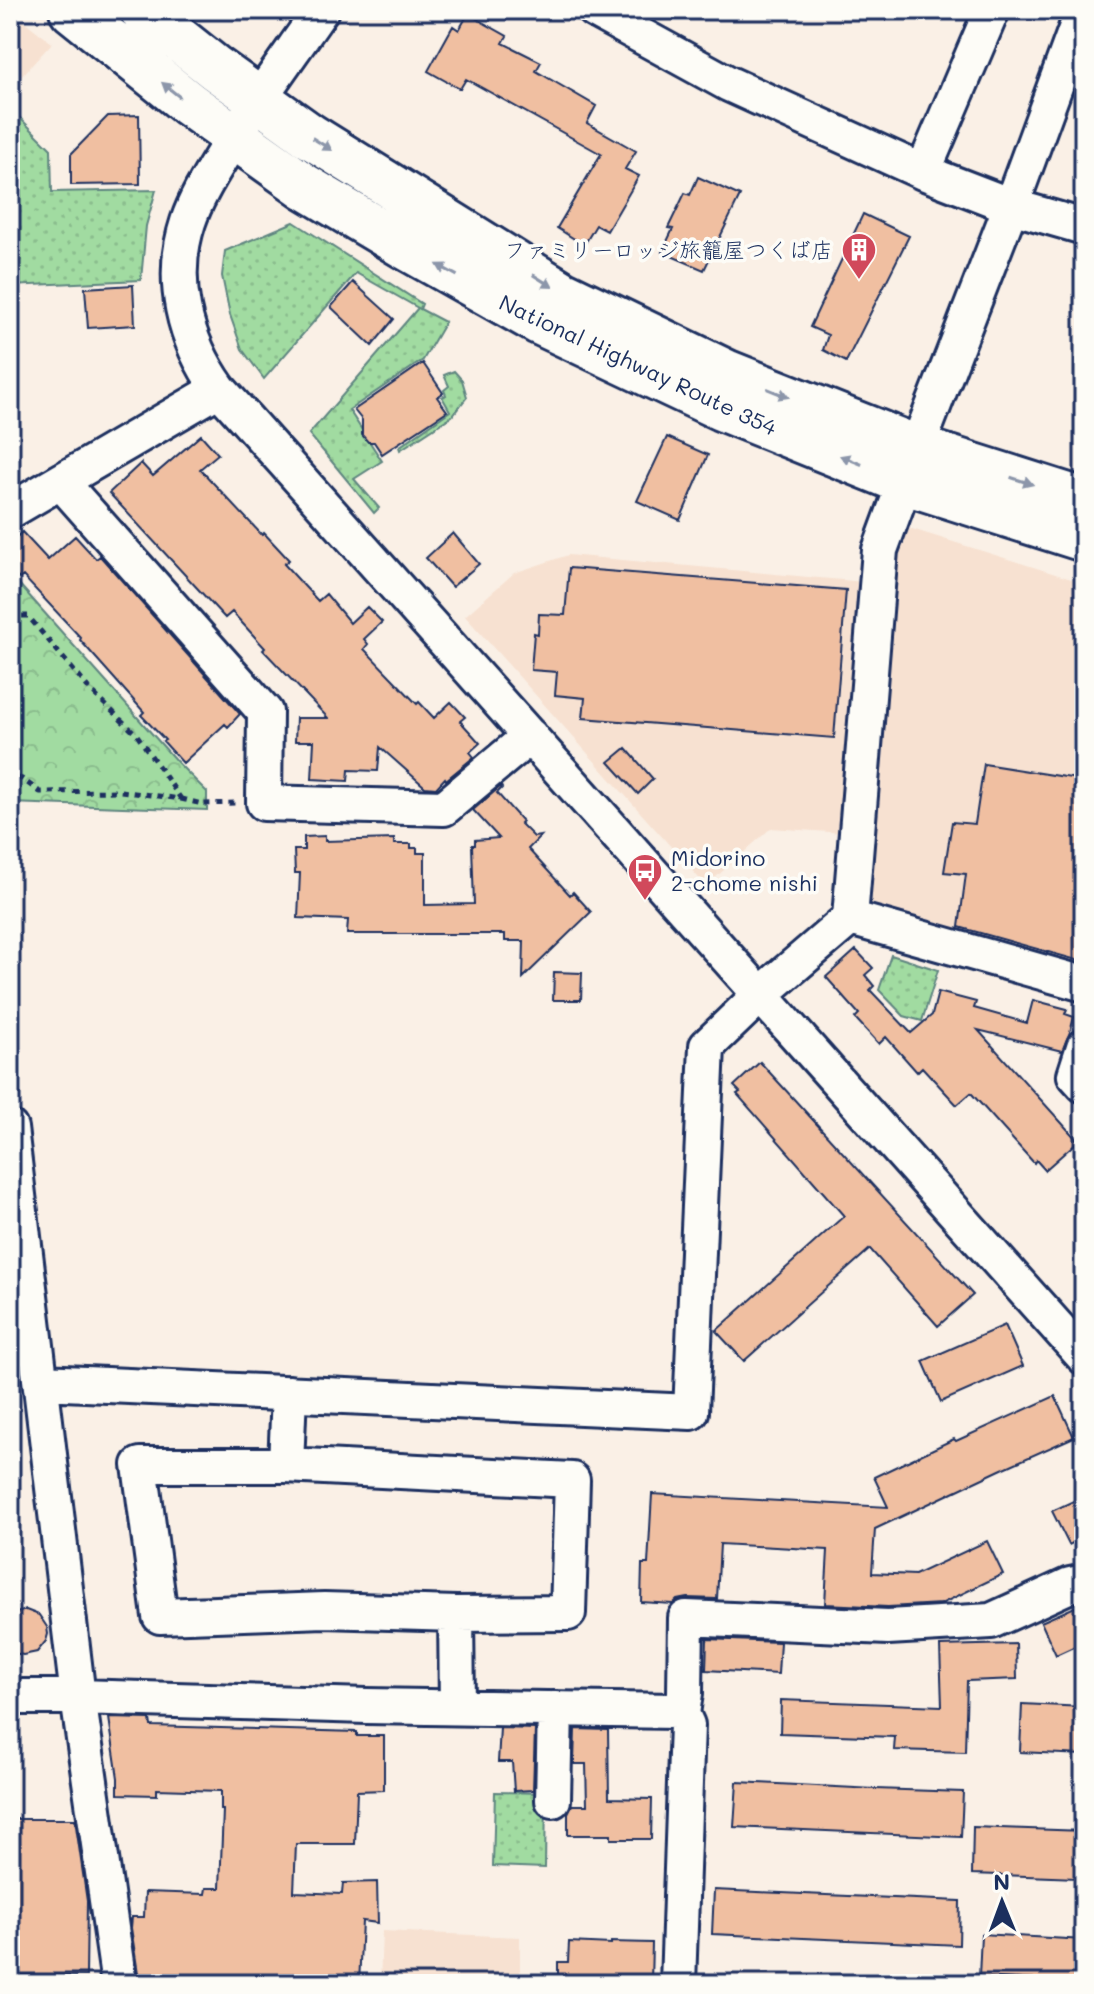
<svg xmlns="http://www.w3.org/2000/svg" width="1094" height="1994" font-family="Mali,'Klee One',sans-serif">
	<style>
		.built { fill: #f7e1d1 }
		.grass { fill: url(#grass-dots); stroke: #5e8580; stroke-width: 2 }
		.park { fill: url(#park-crowns); stroke: #5e8580; stroke-width: 2 }
		.building { fill: #f0bfa1; stroke: #1b2f5e; stroke-width: 2 }
		.lines { fill: none; stroke-linecap: round; stroke-linejoin: round }
		.minor-casing { stroke: #1b2f5e; stroke-width: 40 }
		.highway-casing { stroke: #1b2f5e; stroke-width: 50 }
		.path { stroke: #1b2f5e; stroke-width: 5; stroke-dasharray: 6 6; stroke-linecap: butt }
		.minor { stroke: #fdfcf7; stroke-width: 34 }
		.highway { stroke: #fdfcf7; stroke-width: 44 }
		.oneway { fill: #8c96aa }
		.labels { text-anchor: middle; stroke-width: 7; stroke-linejoin: round; paint-order: stroke }
		.poi-label { font-size: 22px; fill: #1b2f5e; stroke: #fdfcf7; text-anchor: end }
		.street-label { font-size: 22px; fill: #1b2f5e; stroke: #fdfcf7 }
	</style>
	<defs>
		<pattern id="grass-dots" width="8" height="8" patternUnits="userSpaceOnUse" patternTransform="scale(2)"><rect width="8" height="8" fill="#a1dba1"/><path d="M2 2h.1M6 6h.1" fill="none" stroke="#8abc8d" stroke-width="1.8" stroke-linecap="round"/></pattern>
		<pattern id="park-crowns" width="20" height="18" patternUnits="userSpaceOnUse" patternTransform="scale(2)"><rect width="20" height="18" fill="#a1dba1"/><path d="M2 6a3 3 0 1 1 6 0M12 15a3 3 0 1 1 6 0" fill="none" stroke="#8abc8d"/></pattern>
	</defs>
	<rect width="100%" height="100%" fill="#faf0e6"/>
	<filter id="ink" filterUnits="userSpaceOnUse"><feTurbulence type="fractalNoise" baseFrequency=".0125" numOctaves="2"/><feDisplacementMap in="SourceGraphic" scale="16" xChannelSelector="R" yChannelSelector="G"/><feConvolveMatrix kernelMatrix="1 2 1 2 8 2 1 2 1" color-interpolation-filters="sRGB"/></filter>
	<g filter="url(#ink)">
		<!-- built -->
		<path class="built" d="M10,10L52,43L10,89Z
			M912,529L1084,583V971L872,910L866,900L894,553L901,532Z
			M568,555L864,582L844,833L771,828L706,886L465,616L514,573Z
			M382,1931L520,1937V1984H380Z"/>
		<!-- grass -->
		<path class="grass" d="M10,108L51,149L52,192L156,190L146,226L141,280L10,286Z
			M294,222L422,304L420,309L445,322L423,360L349,410L382,461L354,479L379,508L374,513L309,434L418,308L356,273L264,379L242,349L230,315L222,276L225,251Z
			M454,371L462,380L467,397L452,416L400,450L399,447L450,411L442,397L446,395L444,390L449,386L444,375Z
			M891,955L938,970L922,1021L904,1016L879,990Z
			M495,1792L546,1793L545,1868L493,1866Z"/>
		<!-- park -->
		<path class="park" d="M10,574L178,763L207,792V810L10,803Z"/>
		<!-- building -->
		<path class="building" d="M468,14L507,36L503,43L541,62L536,71L596,106L587,123L636,151L625,169L639,176L607,231L596,225L584,245L557,228L601,154L466,79L460,89L428,71L453,26L459,30Z
			M139,115L140,184L71,185V154L108,116Z
			M698,177L740,196L704,270L662,252L673,229L668,228L685,193L690,195Z
			M863,214L909,236L846,362L823,350L828,335L810,327Z
			M353,282L394,319L372,346L331,307Z
			M133,285L135,325L88,328L85,288Z
			M423,363L443,393L437,397L447,411L382,454L374,442H368L362,435V420L354,410Z
			M201,435L218,454L200,469L262,535L264,533L289,560L284,564L318,601L326,594L350,623L367,607L382,622L364,639L368,644L364,649L417,704L419,702L434,718L451,702L465,717L460,721L480,743L470,752L474,757L446,780L445,778L436,788L425,787L380,747L378,771L349,770L348,781L312,779L314,741H295L296,718H328L263,650L265,648L232,612L225,618L109,493L141,463L153,476Z
			M667,437L708,455L680,520L637,501Z
			M22,532L48,560L75,536L96,559L100,556L240,714L228,727L225,724L183,763L163,741L165,740L141,715L144,712L80,640L81,638L23,576L19,579L10,569V543Z
			M453,533L479,564L452,587L426,558Z
			M569,568L846,590L834,738L583,718L585,698L555,695L557,672L531,670L534,633L538,634L539,614L565,615Z
			M626,748L653,779L638,794L609,762Z
			M984,764L1084,780V962L959,927L966,874L944,872L952,822L975,824Z
			M501,786L502,788L497,793L522,821L520,823L534,837L541,836L528,849L570,895L573,892L591,912L523,978L524,941H505V934H347L348,920L298,918L300,873H295L294,850H304V837L325,836V841L394,839V844H411V848H417V853H425V905L474,904L472,845H475V840L499,838L473,810Z
			M856,950L873,968L865,975L874,986L870,990L911,1033L932,1015L938,992L976,1002L974,1008L1027,1023L1033,1000L1067,1009L1065,1014L1074,1017L1070,1032L1062,1051L978,1030L1078,1141L1045,1170L1036,1160L1034,1163L971,1093L957,1105L922,1067L917,1072L886,1037L879,1044L855,1018L859,1014L826,977Z
			M554,972L582,973L581,1000H553Z
			M760,1062L973,1295L938,1326L870,1249L744,1361L716,1331L844,1216L737,1094L740,1092L734,1086Z
			M1005,1325L1023,1366L941,1402L923,1361Z
			M1055,1396L1074,1437L1000,1470L875,1529L872,1573L915,1575L987,1541L1003,1574L941,1604L888,1607L825,1604L828,1550L720,1544L717,1599L687,1598L677,1600L673,1604L641,1602L642,1564H648L652,1494L888,1507L874,1477L954,1439L956,1441Z
			M1084,1496V1537L1069,1545L1052,1511Z
			M1084,1603V1642L1056,1655L1041,1622Z
			M26,1610L39,1615L47,1627L48,1634L46,1641L37,1652L23,1655L10,1652V1615Z
			M707,1639L780,1642L778,1674L706,1670Z
			M1016,1644L1017,1679L967,1681L965,1752L894,1750L895,1737L780,1733L781,1700L942,1706L940,1646Z
			M1022,1704L1084,1707V1755L1020,1752Z
			M109,1718L150,1719L151,1726L357,1732V1736H384V1790L357,1791L355,1844H296L294,1892L342,1894L343,1883L377,1882L378,1923L362,1921L359,1984H257L139,1980L131,1928L132,1917H144L145,1892L205,1894L206,1888H220L223,1810H221V1791L157,1789V1795L118,1794V1778Z
			M500,1728L535,1729L533,1790L514,1791L512,1762H498Z
			M575,1729L608,1730L609,1798L652,1799L651,1839H611V1835H568V1813L572,1805H587L586,1764H574Z
			M737,1782L875,1789L963,1792L961,1837L734,1827Z
			M10,1819H75L87,1901L86,1976L10,1975Z
			M973,1827L1084,1831V1874H1078L1077,1878L972,1874Z
			M714,1890L960,1901L959,1945L712,1934Z
			M981,1934L1084,1940V1982L979,1977Z
			M569,1942L611,1944V1942L652,1943L651,1983L558,1984V1962H568Z"/>
		<g class="lines">
			<defs>
				<path id="minor" d="M321,10C290,55 257,99 228,146C214,170 197,195 188,222C169,280 184,340 219,389L341,525L1084,1357
					M594,10L729,84L923,172L1011,206L1084,227
					M923,172L992,10
					M917,448L1011,206L1083,10
					M61,482L265,712L264,803L444,808L530,736
					M10,511L219,389
					M850,918L880,550L905,482
					M1084,1047L1075,1075L1084,1085
					M10,1128L78,1697L119,1984
					M42,1382L691,1412L707,1046L760,995L850,918L1084,984
					M140,1465H286L572,1480L568,1613L456,1614L324,1610L160,1616Z
					M286,1465L289,1393
					M456,1614L457,1707
					M10,1694L16,1697H78L367,1706L676,1711L682,1714L687,1725L678,1984
					M682,1714L685,1693L686,1618L888,1627L991,1621L1070,1585L1084,1582
					M553,1800L555,1709"/>
				<path id="highway" d="M72,10L189,104L304,186L406,247L539,322L721,408L905,482L1084,539
					M142,10L215,68L310,136L562,293L728,373L917,448L1084,501"/>
			</defs>
			<!-- minor casing -->
			<use href="#minor" class="minor-casing"/>
			<!-- highway casing -->
			<use href="#highway" class="highway-casing"/>
			<!-- path -->
			<path class="path" d="M10,616H28L91,691L137,735L181,799L120,791L40,792L22,779L10,776
				M181,799L202,804L235,803"/>
			<!-- minor -->
			<use href="#minor" class="minor"/>
			<!-- highway -->
			<use href="#highway" class="highway"/>
		</g>
		<!-- one-way arrows -->
		<defs><path id="oneway-solid" d="M-6-.8H1V-3.2L6.5 0L1 3.2V.8H-6Z" transform="scale(2)"/></defs>
		<g class="oneway">
			<use href="#oneway-solid" transform="translate(171 90) rotate(-141)"/>
			<use href="#oneway-solid" transform="translate(322 144) rotate(32)"/>
			<use href="#oneway-solid" transform="translate(447 270) rotate(-151)"/>
			<use href="#oneway-solid" transform="translate(543 281) rotate(32)"/>
			<use href="#oneway-solid" transform="translate(778 393) rotate(22)"/>
			<use href="#oneway-solid" transform="translate(851 460) rotate(-158)"/>
			<use href="#oneway-solid" transform="translate(1022 481) rotate(18)"/>
		</g>
	</g>
	<!-- icons -->
	<defs>
		<symbol id="building-pin" viewBox="-11 -11 22 30"><path d="M0 17L-7.5 6A9.5 9.5 0 1 1 7.5 6Z" fill="#d1495b" stroke="#fdfcf7"/><path d="M-4-6H4V6H1V3H-1V6H-4ZM-2.5-4.3h1.7v1.8h-1.7ZM.8-4.3h1.7v1.8H.8ZM-2.5-1h1.7V.8h-1.7ZM.8-1h1.7V.8H.8Z" fill="#fff"/></symbol>
		<symbol id="bus-pin" viewBox="-11 -11 22 30"><path d="M0 17L-7.5 6A9.5 9.5 0 1 1 7.5 6Z" fill="#d1495b" stroke="#fdfcf7"/><path d="M-5-6H5V4H4V6H2V4H-2V6H-4V4H-5ZM-3.5-4V0h7V-4ZM-3.5 1.2v1.5H-2V1.2ZM2 1.2v1.5H3.5V1.2Z" fill="#fff"/></symbol>
	</defs>
	<g fill-rule="evenodd">
		<use href="#building-pin" x="839" y="230" width="40" height="54"/>
		<use href="#bus-pin" x="625" y="851" width="40" height="54"/>
	</g>
	<g class="labels">
		<!-- poi labels -->
		<g class="poi-label">
			<text x="833" y="258">ファミリーロッジ旅籠屋つくば店</text>
			<text x="671" y="866" text-anchor="start">Midorino<tspan x="671" dy="25">2-chome nishi</tspan></text>
		</g>
		<!-- street labels -->
		<g class="street-label">
			<text transform="translate(638 365) rotate(25)" y="8">National Highway Route 354</text>
		</g>
	</g>
	<!-- margin -->
	<rect width="1094" height="1994" fill="none" stroke="#fdfcf7" stroke-width="40"/>
	<rect x="20" y="20" width="1054" height="1954" fill="none" stroke="#1b2f5e" stroke-width="3" filter="url(#ink)"/>
	<!-- north arrow -->
	<g transform="translate(1002 1902) rotate(359)" stroke="#fdfcf7" stroke-width="6" paint-order="stroke">
	<path d="M0-6L14 30L0 20L-14 30Z" fill="#1b2f5e"/>
	<text y="-12" font-size="22" font-weight="bold" text-anchor="middle" fill="#1b2f5e">N</text>
	</g>
</svg>
